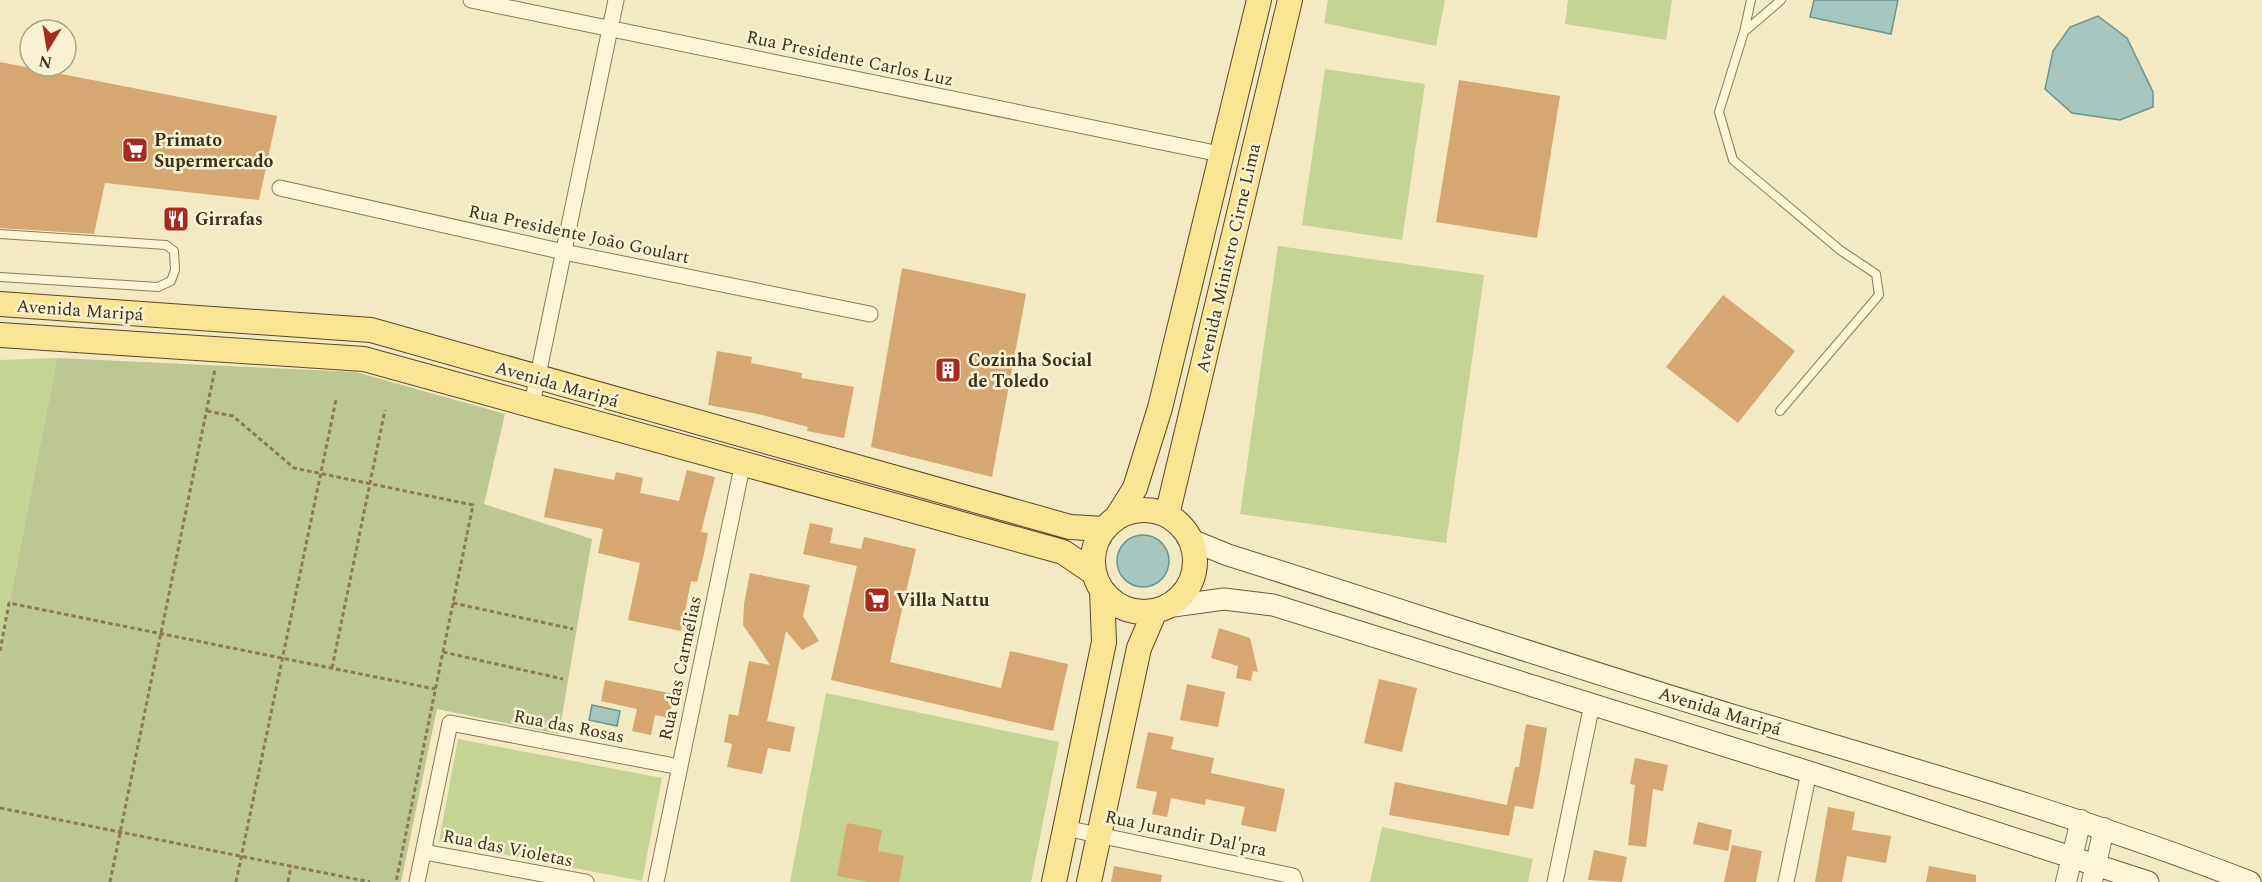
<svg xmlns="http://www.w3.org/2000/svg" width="2262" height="882" font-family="Spectral,serif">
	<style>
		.green { fill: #c5d394 }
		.cemetery { fill: #bcc794 }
		.water { fill: #a5c5bf; stroke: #6a958e; stroke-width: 1.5 }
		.building { fill: #d6a673 }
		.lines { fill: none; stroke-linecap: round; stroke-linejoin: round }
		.service-casing { stroke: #8f7a56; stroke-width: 10 }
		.minor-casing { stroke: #8f7a56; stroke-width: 17 }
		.tertiary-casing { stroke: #8f7a56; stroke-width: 22 }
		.secondary-casing { stroke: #715b3a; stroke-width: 23 }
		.primary-casing { stroke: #5d472b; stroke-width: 26 }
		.path { stroke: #8f7a56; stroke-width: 3; stroke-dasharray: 4.5 3; stroke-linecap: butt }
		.service { stroke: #fcf5d6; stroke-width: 8 }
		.minor { stroke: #fcf5d6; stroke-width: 15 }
		.tertiary { stroke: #fcf5d6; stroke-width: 20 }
		.secondary { stroke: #fcf5d6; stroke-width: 21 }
		.primary { stroke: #fae595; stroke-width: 24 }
		.labels { text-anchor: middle; stroke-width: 5; stroke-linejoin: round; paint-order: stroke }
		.street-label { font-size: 18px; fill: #3d301c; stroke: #f9f2d2 }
		.poi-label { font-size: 18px; font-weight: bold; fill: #3d301c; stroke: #f9f2d2; text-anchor: start }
	</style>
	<rect width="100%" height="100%" fill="#f3e9c2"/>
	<!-- green -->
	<path class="green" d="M1328,0H1445L1436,46L1324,23Z
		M1568,0H1672L1666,40L1565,24Z
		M1325,69L1425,84L1402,240L1302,225Z
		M1278,246L1484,275L1446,543L1240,514Z
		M57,358L0,650V360Z
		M826,693L1059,742L1031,882H790Z
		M458,739L662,778L642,881L439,842Z
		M1382,827L1533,859L1528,882H1370Z"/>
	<!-- cemetery -->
	<path class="cemetery" d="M57,358L356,372L505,414L484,504L592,539L559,734L437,709L401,882H0V651Z"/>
	<!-- water -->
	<path class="water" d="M1814,0H1898L1891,34L1810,17Z
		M2098,16L2127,38L2153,92V107L2120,120L2072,113L2045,89L2053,51L2070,27Z
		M1117 561a26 26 0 1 1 52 0a26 26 0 1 1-52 0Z
		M592,705L620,711L617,726L589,720Z"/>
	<!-- building -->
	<path class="building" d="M0,62L277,116L259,200L105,183L94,234L0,228Z
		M1459,80L1560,96L1537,238L1436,222Z
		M902,268L1026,294L992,477L871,447Z
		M1723,295L1795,351L1738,423L1666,367Z
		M717,351L752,357L751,363L802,373L801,378L854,387L844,438L807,431L808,427L758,414L708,405Z
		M554,468L614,480L616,472L643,478L640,493L679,501L687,470L715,477L701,532L708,533L704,554L697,582L691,581L681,631L628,620L640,563L598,553L603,529L544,517Z
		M810,523L833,528L830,543L861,549L864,537L916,549L890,662L1001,688L1010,651L1068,664L1053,731L831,680L857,566L803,554Z
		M750,573L810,585L803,616L819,641L802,650L786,631L767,721L795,727L790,752L768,748L762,774L727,767L732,744L724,742L729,714L738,716L749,661L770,665L743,625L744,604Z
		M1219,628L1250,638L1258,672L1253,671L1251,681L1236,678L1238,666L1211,658Z
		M1379,679L1417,688L1402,752L1364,743Z
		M605,680L674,694L669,718L655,715L651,735L632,731L637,709L601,701Z
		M1187,684L1225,692L1218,727L1180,720Z
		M1526,724L1547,728L1540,772L1533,809L1515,806L1509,836L1389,815L1395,782L1507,805L1515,767H1519Z
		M1148,732L1174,737L1171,749L1214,758L1211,773L1285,789L1276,832L1241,825L1245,807L1206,799L1205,805L1171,798L1167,817L1152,814L1157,792L1136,788Z
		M1635,758L1668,765L1663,791L1653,789L1646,847L1628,845L1635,785L1630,784Z
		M1828,807L1855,812L1852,830L1891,836L1886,863L1847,856L1842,882H1815Z
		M1698,822L1732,830L1728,851L1693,844Z
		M847,823L882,830L878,851L904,856L899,882H869L837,876Z
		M1732,845L1762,851L1756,882H1724Z
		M1594,850L1627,857L1622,882L1588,880Z
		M1114,866L1162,875L1161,882H1111Z
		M1929,866L1976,875V882H1926Z"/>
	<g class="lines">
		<defs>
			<path id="service" d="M1751,0L1744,32L1781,0
				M1744,32L1719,112L1733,160L1840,250L1876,274L1879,295L1780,411
				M0,234L166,245L174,251L175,270L171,281L158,287L0,277"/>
			<path id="minor" d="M471,0L1220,154
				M280,188L564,252L870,314
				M532,404L616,0
				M1065,828L1293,876L1295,882
				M424,852L586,882
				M417,882L450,723L680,767
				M656,882L743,462
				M1555,882L1592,704
				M1786,882L1809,772"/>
			<path id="tertiary" d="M2066,882L2081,820
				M2092,882L2104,828"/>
			<path id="secondary" d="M1191,540L1228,555C1396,608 1563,664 1732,715C1906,767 2080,816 2250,882
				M1166,607L1224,599L1273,605L1809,772L2148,882"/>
			<path id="primary" d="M0,304L371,330L1070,527L1104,529
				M0,335L364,359L1063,552L1094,573
				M1093 561a51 51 0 1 1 102 0a51 51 0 1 1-102 0Z
				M1167,515L1290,0
				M1117,517L1135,488L1160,408L1259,0
				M1054,882L1104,642L1102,590
				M1089,882L1139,648L1155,611"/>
		</defs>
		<!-- service casing -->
		<use href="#service" class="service-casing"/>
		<!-- minor casing -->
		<use href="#minor" class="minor-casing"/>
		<!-- tertiary casing -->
		<use href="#tertiary" class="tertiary-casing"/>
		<!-- secondary casing -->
		<use href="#secondary" class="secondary-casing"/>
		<!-- primary casing -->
		<use href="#primary" class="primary-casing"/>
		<!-- path -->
		<path class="path" d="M207,411L233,416L294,468L473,505L396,882
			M453,603L573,629
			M0,651L9,603L435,689
			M443,652L563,679
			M332,668L385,410
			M0,808L370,882
			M110,882L215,369
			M236,882L336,400
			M288,882L291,866"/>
		<!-- service -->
		<use href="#service" class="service"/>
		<!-- minor -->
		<use href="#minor" class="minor"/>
		<!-- tertiary -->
		<use href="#tertiary" class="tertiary"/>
		<!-- secondary -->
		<use href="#secondary" class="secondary"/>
		<!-- primary -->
		<use href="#primary" class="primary"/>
	</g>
	<!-- icons -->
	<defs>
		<symbol id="supermarket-square" viewBox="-11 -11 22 22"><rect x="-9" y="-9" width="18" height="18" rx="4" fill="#a52b1f" stroke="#f9f2d2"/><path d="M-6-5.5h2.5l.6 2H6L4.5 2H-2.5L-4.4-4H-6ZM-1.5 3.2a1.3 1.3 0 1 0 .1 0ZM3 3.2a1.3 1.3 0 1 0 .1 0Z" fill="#fff"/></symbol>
		<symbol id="restaurant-square" viewBox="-11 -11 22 22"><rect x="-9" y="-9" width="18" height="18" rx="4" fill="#a52b1f" stroke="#f9f2d2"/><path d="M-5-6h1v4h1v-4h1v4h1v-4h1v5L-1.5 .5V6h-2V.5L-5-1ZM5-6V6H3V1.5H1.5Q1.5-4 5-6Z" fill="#fff"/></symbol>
		<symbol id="building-square" viewBox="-11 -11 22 22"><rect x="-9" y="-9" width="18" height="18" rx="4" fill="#a52b1f" stroke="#f9f2d2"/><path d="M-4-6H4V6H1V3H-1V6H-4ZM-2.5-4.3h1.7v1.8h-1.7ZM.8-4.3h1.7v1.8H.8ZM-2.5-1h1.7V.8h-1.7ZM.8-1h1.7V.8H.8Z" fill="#fff"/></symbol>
	</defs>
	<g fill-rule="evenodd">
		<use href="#supermarket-square" x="120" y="135" width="30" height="30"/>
		<use href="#restaurant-square" x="161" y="204" width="30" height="30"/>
		<use href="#building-square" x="933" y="355" width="30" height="30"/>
		<use href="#supermarket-square" x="862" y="585" width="30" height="30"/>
	</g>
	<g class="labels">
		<!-- street labels -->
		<g class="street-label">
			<text transform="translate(850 58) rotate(12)" y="6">Rua Presidente Carlos Luz</text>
			<text transform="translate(579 234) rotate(12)" y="6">Rua Presidente João Goulart</text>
			<text transform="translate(1228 258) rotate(-77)" y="6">Avenida Ministro Cirne Lima</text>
			<text transform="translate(80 310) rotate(4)" y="6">Avenida Maripá</text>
			<text transform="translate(557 384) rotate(16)" y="6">Avenida Maripá</text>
			<text transform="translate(680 668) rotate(-78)" y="6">Rua das Carmélias</text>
			<text transform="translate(1720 711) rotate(17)" y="6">Avenida Maripá</text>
			<text transform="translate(569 726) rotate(11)" y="6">Rua das Rosas</text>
			<text transform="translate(1186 833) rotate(12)" y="6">Rua Jurandir Dal'pra</text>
			<text transform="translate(508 848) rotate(11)" y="6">Rua das Violetas</text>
		</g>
		<!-- poi labels -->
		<g class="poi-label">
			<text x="154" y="146">Primato<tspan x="154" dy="21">Supermercado</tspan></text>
			<text x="195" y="225">Girrafas</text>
			<text x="968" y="366">Cozinha Social<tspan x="968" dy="21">de Toledo</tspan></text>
			<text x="896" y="606">Villa Nattu</text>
		</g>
	</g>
	<!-- north arrow -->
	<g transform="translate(48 48) rotate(191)"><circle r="28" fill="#f9f2d2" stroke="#aea489" stroke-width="1.5"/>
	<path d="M0-4.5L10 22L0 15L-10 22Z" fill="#a52b1f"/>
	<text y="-9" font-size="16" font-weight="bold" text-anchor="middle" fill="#3d301c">N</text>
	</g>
</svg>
